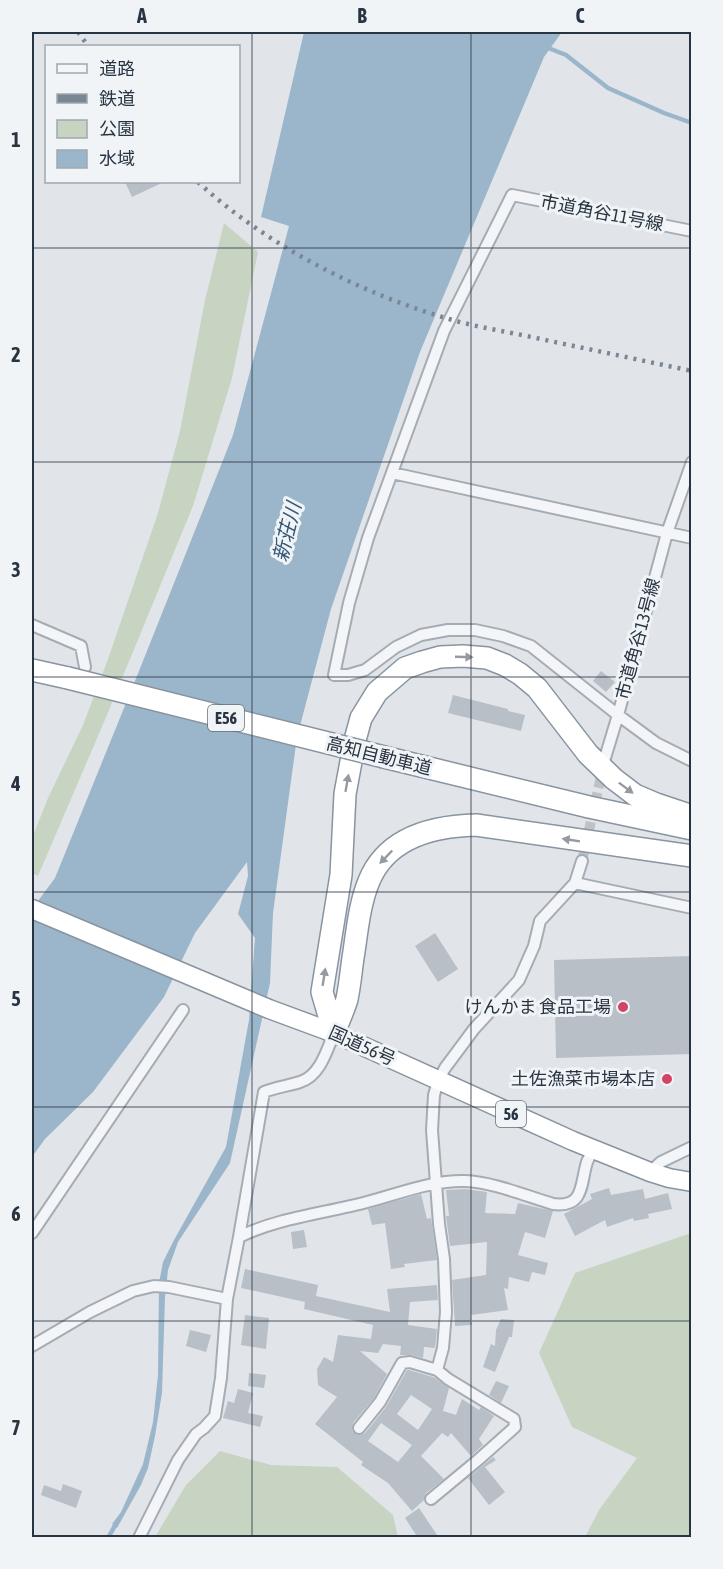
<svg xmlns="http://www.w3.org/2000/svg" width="723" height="1569" font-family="'Asap Condensed','Noto Sans JP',sans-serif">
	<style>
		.green { fill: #c8d4c2 }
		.water { fill: #9bb6ca }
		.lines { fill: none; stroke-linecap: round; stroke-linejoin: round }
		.stream { stroke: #9bb6ca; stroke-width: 4.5 }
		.building { fill: #b8bfc7; fill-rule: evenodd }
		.minor-tunnel { stroke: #bcc2c8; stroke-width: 10; stroke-dasharray: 10 5; stroke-linecap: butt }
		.minor-casing { stroke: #a6acb4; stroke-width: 14 }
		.trunk-casing { stroke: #8894a0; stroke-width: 21 }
		.motorway-casing { stroke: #8894a0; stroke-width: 24 }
		.minor { stroke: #f4f5f8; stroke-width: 10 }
		.trunk { stroke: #fff; stroke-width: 18 }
		.motorway { stroke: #fff; stroke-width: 21 }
		.rail { stroke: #7a8693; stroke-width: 4.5; stroke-dasharray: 3 6; stroke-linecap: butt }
		.motorway-bridge-casing { stroke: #8894a0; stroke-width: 24; stroke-linecap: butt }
		.motorway-bridge { stroke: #fff; stroke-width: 21 }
		.oneway { fill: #949aa0 }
		.grid { fill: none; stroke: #293442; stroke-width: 1.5; stroke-opacity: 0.55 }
		.poi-dot { fill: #d04565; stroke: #f0f4f7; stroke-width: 2 }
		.labels { text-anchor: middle; stroke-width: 6; stroke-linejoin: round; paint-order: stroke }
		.shield { fill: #f0f4f7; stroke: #656e78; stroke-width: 1.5 }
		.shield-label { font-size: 16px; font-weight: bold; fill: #293442 }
		.street-label { font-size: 18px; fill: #293442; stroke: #f0f4f7 }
		.poi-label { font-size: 18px; fill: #293442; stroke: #f0f4f7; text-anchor: end }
		.water-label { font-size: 20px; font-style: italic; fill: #325676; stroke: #f0f4f7 }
		.neatline { fill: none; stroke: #293442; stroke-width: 2 }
		.grid-label { font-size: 20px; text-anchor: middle; font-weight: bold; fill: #293442 }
	</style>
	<rect width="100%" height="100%" fill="#e1e5ea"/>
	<!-- green -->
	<path class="green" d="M224,223L258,252L232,378L193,506L107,715L38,876L32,873V838L48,798L83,725L108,659L158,513L180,431L205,300Z
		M691,1233V1537H585L599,1510L637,1458L572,1427L539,1353L575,1273Z
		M220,1451L271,1465L337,1467L393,1515L398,1537H155L186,1485Z"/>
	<!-- water -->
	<path class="water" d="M304,32H562L544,57L420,352L331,609L297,737L273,913L270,983L230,1163L178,1242L168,1270L165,1297L162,1393L155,1436L148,1468L141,1485L117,1528L112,1524L121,1512L143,1464L153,1422L158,1375L159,1283L163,1262L174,1240L226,1147L249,1020L255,938L238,914L248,876L247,862L195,933L164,997L93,1092L45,1139L32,1157V909L55,878L139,671L233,435L289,226L261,217Z"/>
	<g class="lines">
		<!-- stream -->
		<path class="stream" d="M546,47L566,55L608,88L664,113L692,123
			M108,1538L117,1522"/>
	</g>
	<!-- building -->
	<path class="building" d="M125,182H164L132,197Z
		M601,671L615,682L606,692L593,681Z
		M453,695L508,709V711L525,715L521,731L448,713Z
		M435,933L458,969L438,982L415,946Z
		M692,956V1054L556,1058L554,960Z
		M609,1188L611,1195L643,1189L645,1199L668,1193L672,1209L648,1214L649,1218L634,1221L633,1218L607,1227L605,1220L575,1236L564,1214L592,1199L590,1194Z
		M465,1189L487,1192L485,1213L515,1214L518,1203L553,1211L545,1238L525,1232L518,1255L548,1263L545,1275L532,1272L529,1282L509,1277L508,1289L504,1288L508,1310L471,1315L472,1325L455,1326L452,1280L486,1275L487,1242L450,1246L446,1216H449L446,1190Z
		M421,1194L427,1219L431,1218L437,1260L404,1264L405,1267L391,1269L385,1223L372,1225L368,1209Z
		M304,1230L307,1247L293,1249L291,1232Z
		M245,1269L318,1285L316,1296L390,1312L387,1289L437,1285L438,1300L410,1302L408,1325L437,1329L435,1348L424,1347L423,1358L412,1355H400L401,1346L383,1344L378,1353L360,1351L387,1374L374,1398L353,1423L352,1430L357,1435H361L365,1433L386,1407L407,1370H409L433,1377L449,1388L443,1411L456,1415L462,1399L479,1410L481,1407L494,1416L479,1439L483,1445L471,1456L451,1433L448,1437L442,1433L421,1456L444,1479L426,1493L424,1500L412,1511L388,1483L361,1465L363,1462L315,1424L337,1397L318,1385L317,1369L324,1357L333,1362L338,1335L371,1339L373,1325L304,1309L305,1302L241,1288ZM411,1395L432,1409L418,1430L397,1414ZM381,1423L412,1445L398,1462L368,1441Z
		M245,1315L269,1318L266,1349L241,1345Z
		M501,1319L514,1320L512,1337H509L495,1372L483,1367L491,1344L495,1346L496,1330Z
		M190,1330L211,1335L206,1352L186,1346Z
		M249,1373L266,1375L264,1388L248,1386Z
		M496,1381L509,1386L501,1403L489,1395Z
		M238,1389L253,1393L248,1413L263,1416L260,1427L223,1418L228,1401L234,1403Z
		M493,1457L496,1460L485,1467L505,1492L489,1505L468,1478Z
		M63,1484L82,1491L76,1508L41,1495L44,1485L61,1491Z
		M419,1508L439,1538H418L405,1518Z"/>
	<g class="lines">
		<!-- minor-tunnel -->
		<path class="minor-tunnel" d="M582,861L603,768"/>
		<defs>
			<path id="minor" d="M692,231L512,195L444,331L368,538L349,603L334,675H348L365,670L396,647L421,635L448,630H475L503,636L531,646L618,715L667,533L692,462
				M392,473L692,538
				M32,625L81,646L85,667
				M605,758L618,715L656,743L692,761
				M582,861L575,883L692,908
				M650,1172L661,1162L692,1147
				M32,1233L183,1010
				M239,1237C277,1218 326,1213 367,1202C398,1194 432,1180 465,1181C493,1182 526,1196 553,1204C585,1208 580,1184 587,1162C589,1158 591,1153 593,1149
				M32,1346L90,1312L133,1291L154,1286L169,1287L227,1299
				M437,1370L443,1348L446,1312L444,1259L439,1224L432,1130L434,1095L438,1081L445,1068L474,1029L519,980L534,946L540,921L575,883
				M359,1428L380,1402L402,1363L410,1362L437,1370L448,1379L514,1419L515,1427L478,1460L431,1499
				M139,1538L178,1460L196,1434L204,1428L215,1416L221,1378L227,1299L239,1237L264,1092C276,1087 288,1086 300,1082C320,1076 327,1050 334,1033"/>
			<path id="trunk" d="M32,909L269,1009L334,1033L573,1141L650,1172L669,1178L692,1182"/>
			<path id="motorway" d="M32,670L68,678
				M384,757L589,807L692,829
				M334,1033L322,992L341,875L345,794L355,740L361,718L377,692L405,668L422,662L440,657L463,656L487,658L505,665L520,674L537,688L588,754L614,779L635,795L656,804L692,816
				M334,1033C338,1022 344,1010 347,999C350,985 351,971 353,958C357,933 359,905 369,881C387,837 433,826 476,825L692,856"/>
		</defs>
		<!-- minor casing -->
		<use href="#minor" class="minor-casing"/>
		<!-- trunk casing -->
		<use href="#trunk" class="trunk-casing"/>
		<!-- motorway casing -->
		<use href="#motorway" class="motorway-casing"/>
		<!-- minor -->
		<use href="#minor" class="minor"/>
		<!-- trunk -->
		<use href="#trunk" class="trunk"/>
		<!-- motorway -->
		<use href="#motorway" class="motorway"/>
		<!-- rail -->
		<path class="rail" d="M78,32L88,46
			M198,182C267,246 365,296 456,321C482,328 509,332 536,338C588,349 640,360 692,371"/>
		<defs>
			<path id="motorway-bridge" d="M68,678L384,757"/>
		</defs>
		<!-- motorway-bridge casing -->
		<use href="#motorway-bridge" class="motorway-bridge-casing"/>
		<!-- motorway-bridge -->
		<use href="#motorway-bridge" class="motorway-bridge"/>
	</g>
	<!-- one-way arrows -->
	<defs><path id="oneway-solid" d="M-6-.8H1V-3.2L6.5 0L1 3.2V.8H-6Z" transform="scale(1.5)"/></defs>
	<g class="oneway">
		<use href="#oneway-solid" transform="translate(464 657) rotate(2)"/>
		<use href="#oneway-solid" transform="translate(347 783) rotate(-80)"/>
		<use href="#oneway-solid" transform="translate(626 788) rotate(37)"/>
		<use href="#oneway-solid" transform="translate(571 840) rotate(-171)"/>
		<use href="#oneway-solid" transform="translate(386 857) rotate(134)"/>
		<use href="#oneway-solid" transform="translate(324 977) rotate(-81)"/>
	</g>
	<!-- grid -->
	<path class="grid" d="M252,32V1538M471,32V1538M32,248H692M32,462H692M32,677H692M32,892H692M32,1107H692M32,1321H692"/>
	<!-- markers -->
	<g class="poi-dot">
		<circle cx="623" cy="1007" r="6"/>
		<circle cx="667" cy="1079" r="6"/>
	</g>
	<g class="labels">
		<!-- shield labels -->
		<g class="shield">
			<rect x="208" y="705" width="36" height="26" rx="4.5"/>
			<rect x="496" y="1101" width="30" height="26" rx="4.5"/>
		</g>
		<g class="shield-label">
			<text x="226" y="724">E56</text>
			<text x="511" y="1120">56</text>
		</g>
		<!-- street labels -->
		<g class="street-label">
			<text transform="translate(602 213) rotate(11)" y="6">市道角谷11号線</text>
			<text transform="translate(638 639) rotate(-75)" y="6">市道角谷13号線</text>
			<text transform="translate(379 756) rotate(14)" y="6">高知自動車道</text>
			<text transform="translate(362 1046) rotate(24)" y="6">国道56号</text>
		</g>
		<!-- poi labels -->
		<g class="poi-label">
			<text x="611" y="1013">けんかま 食品工場</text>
			<text x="655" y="1085">土佐漁菜市場本店</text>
		</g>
		<!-- water labels -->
		<g class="water-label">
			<text transform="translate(287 532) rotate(-76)" y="7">新荘川</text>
		</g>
	</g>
	<!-- border -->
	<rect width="723" height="1569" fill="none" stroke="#f0f4f7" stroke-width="66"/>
	<!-- legend -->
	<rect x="45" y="45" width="195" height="138" fill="#f0f4f7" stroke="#a0a7af" stroke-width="1.5"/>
	<rect x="57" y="64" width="30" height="9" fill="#f4f5f8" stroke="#a0a7af" stroke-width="1.5"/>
	<text x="99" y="75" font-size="18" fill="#293442">道路</text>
	<rect x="57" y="94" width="30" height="9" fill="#7a8693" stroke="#a0a7af" stroke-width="1.5"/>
	<text x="99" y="105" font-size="18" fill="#293442">鉄道</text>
	<rect x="57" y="120" width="30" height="18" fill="#c8d4c2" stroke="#a0a7af" stroke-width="1.5"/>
	<text x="99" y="135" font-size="18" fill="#293442">公園</text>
	<rect x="57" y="150" width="30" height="18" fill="#9bb6ca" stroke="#a0a7af" stroke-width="1.5"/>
	<text x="99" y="165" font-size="18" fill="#293442">水域</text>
	<rect x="33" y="33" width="657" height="1503" class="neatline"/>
	<g class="grid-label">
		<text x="142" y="23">A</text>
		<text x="362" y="23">B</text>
		<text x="580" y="23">C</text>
		<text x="16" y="147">1</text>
		<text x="16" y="362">2</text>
		<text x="16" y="577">3</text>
		<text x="16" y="791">4</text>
		<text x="16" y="1006">5</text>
		<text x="16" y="1221">6</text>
		<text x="16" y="1435">7</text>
	</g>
</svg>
